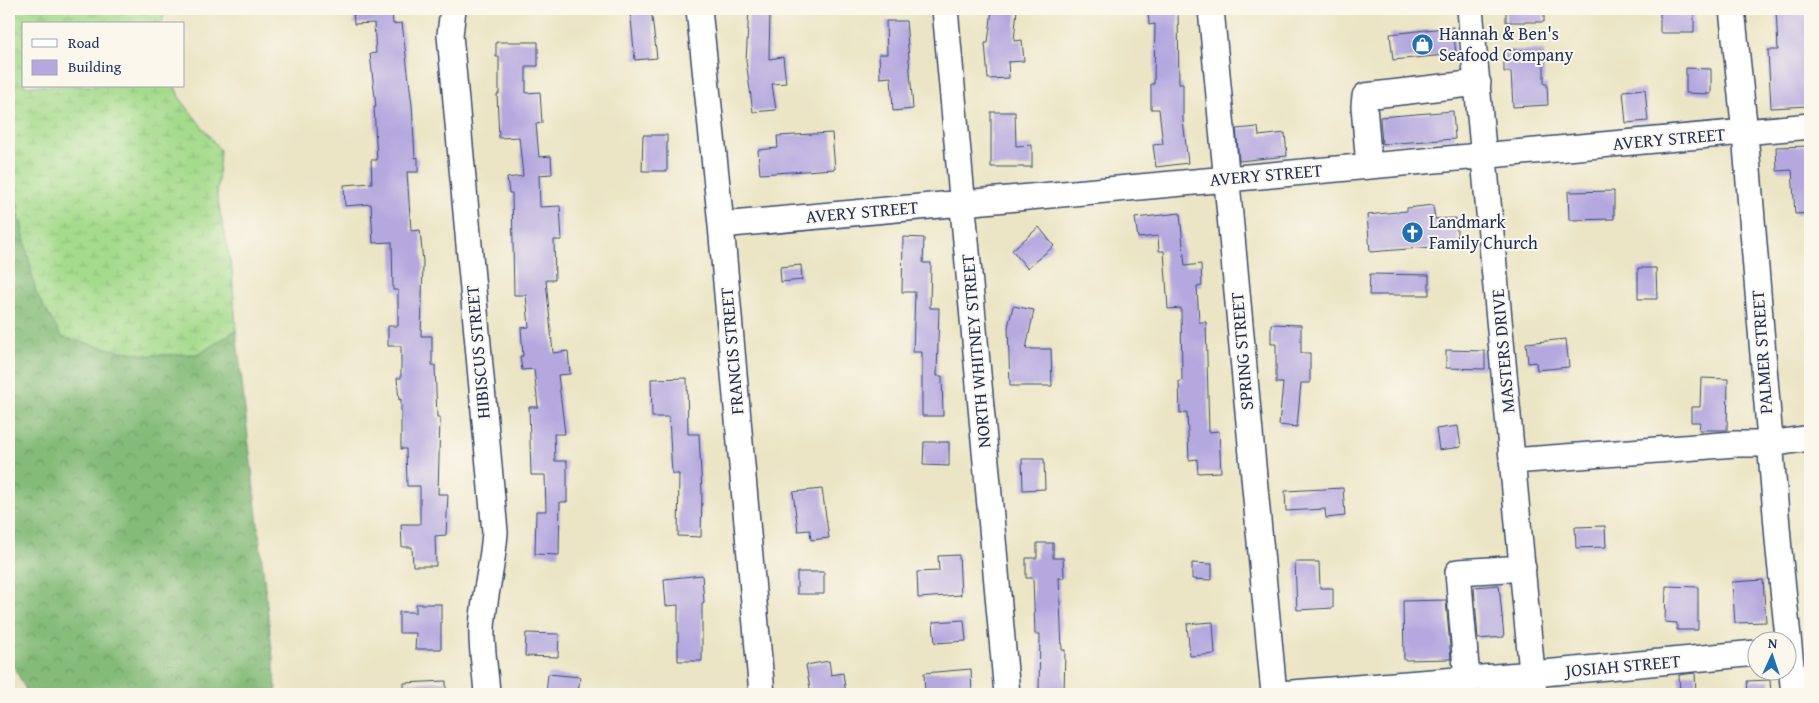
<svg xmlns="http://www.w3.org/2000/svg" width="1819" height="703" font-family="'Gentium Book Plus',serif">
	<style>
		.forest { fill: url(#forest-crowns); stroke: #50756b }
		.wetland { fill: url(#wetland-marsh); stroke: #608575 }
		.building { fill: #b4a8df }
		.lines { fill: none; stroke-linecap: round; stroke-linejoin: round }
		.minor-casing { stroke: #3a4a6d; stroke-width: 28 }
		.minor { stroke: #fff; stroke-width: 25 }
		.labels { text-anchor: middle; stroke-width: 4; stroke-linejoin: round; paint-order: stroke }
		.poi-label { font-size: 18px; fill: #1b2f5e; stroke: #fbf7ec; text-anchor: start }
		.street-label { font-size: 18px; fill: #1b2f5e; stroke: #fbf7ec }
	</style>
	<defs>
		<pattern id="forest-crowns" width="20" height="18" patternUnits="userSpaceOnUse" patternTransform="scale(1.25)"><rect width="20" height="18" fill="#84bb78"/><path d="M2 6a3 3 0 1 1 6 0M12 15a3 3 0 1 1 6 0" fill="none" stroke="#6b9866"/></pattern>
		<pattern id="wetland-marsh" width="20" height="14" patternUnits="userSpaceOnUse" patternTransform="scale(1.25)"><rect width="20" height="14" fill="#a5db8c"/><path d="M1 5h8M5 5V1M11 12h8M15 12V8" fill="none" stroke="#8dbc7b"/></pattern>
	</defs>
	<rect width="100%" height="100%" fill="#fbf7ec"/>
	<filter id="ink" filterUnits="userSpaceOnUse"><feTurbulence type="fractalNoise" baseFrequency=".02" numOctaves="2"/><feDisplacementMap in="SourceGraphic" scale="10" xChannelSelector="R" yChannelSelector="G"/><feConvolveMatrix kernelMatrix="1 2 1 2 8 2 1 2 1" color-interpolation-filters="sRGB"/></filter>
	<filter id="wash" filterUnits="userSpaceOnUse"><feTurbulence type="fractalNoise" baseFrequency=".0096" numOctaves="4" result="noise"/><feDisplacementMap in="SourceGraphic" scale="20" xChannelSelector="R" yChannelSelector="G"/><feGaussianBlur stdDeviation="1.12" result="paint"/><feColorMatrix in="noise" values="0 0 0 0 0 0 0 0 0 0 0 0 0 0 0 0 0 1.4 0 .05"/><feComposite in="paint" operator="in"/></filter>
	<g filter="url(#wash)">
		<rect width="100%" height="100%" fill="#ebe5c5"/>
		<!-- forest -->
		<path class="forest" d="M9,165L36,293L111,349L148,355L199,354L236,330L277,694H28L9,657Z"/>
		<!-- wetland -->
		<path class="wetland" d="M9,9H165L162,24H24V86H175L179,97L220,150L217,197L232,271L236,330L199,354L148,355L111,349L62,337L36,293L9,165Z"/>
		<g id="blocks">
			<!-- building -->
			<path class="building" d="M353,9H392L393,24L402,23L412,105L415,158L418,157V172H407L411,231L420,230L423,262L421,336H432V365H435L437,417H440L438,494H448L446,535L435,536L436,566H413L412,547H402L401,524H420V486H407L406,449H401V399L399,400L397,378H401V346H388V326H398V290H393L392,242L373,243L371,204L345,206L344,185L372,183L371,160H377L374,107H376L370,54L376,53L374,23L354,24Z
				M630,9H651L657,58L635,60Z
				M749,9H770L769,59L783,57L786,83L772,84L776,110L753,112L746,61Z
				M992,9H1017L1014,41L1022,40L1024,61L1008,62L1009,78L988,79L985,43H988Z
				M1148,9H1178L1179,84H1183V120L1188,163L1156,167L1153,145L1163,144L1159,109H1151V84H1154L1155,24L1149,25Z
				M1506,9H1544V22H1506Z
				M1776,9H1810V60H1807L1809,106L1771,108L1768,50H1778Z
				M1660,10H1694V33H1660Z
				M886,21H906L913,109L893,111L891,77L880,78L879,54H887Z
				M1453,27L1456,54L1393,60L1390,34Z
				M496,42H538V66H526V93L540,92L542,123L536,124L539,157L551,156L552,174L539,175L540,207L560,206L562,240H554L555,280H546L553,353L568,351L570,374L558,375L565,434H554L555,461H567V502H560L559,555L535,554L536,511H546L545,475H531L529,407H538L534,369L522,370L520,356H523L521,328L529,327L526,295H514L512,193H509L507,178L523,176L519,137L499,138L497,94H499V57H496Z
				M1504,50H1544V84H1547L1548,105L1513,107L1511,72H1504Z
				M1686,68L1711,69V94L1686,93Z
				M1645,89L1648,121L1626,123L1623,91Z
				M1453,111L1455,139L1382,144L1380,117Z
				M991,112H1015L1016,146L1032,145V167H991Z
				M1258,127L1259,136L1285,133L1287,156L1239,161L1236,129Z
				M832,133L835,169L760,174L758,150L778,148L777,136Z
				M643,135H667V171H642Z
				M1810,146V213L1795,214L1792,170L1777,171L1776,147Z
				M1614,191V219L1569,220L1568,192Z
				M1433,205L1435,219L1456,218L1458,245L1370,252L1367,215L1407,211V208Z
				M1180,213L1185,266L1201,264L1202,286L1197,287L1199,322H1206L1209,432L1219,431L1221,472L1198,473L1197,459L1189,460L1187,412L1180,413L1179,381H1182L1181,308L1168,309L1164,251H1159L1158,236L1138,238L1135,218Z
				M1039,227L1054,246L1027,268L1012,250Z
				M903,237L924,238L923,263H931L930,308H939L937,376H942L943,416H922V352H913L915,292H902Z
				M801,265L802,280L781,282L780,267Z
				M1638,268H1656L1657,299H1638Z
				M1370,274L1429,275V295H1369Z
				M1013,306L1034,310L1026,349H1051L1052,386H1010L1008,327Z
				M1271,324L1301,325V353H1310V383H1301L1297,427L1279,425L1283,383H1276V344H1271Z
				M1566,339L1569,367L1537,370L1536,362L1528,363L1526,343Z
				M1446,350L1485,351V369L1446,368Z
				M687,378L688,434H699L702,493L701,537L678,536L679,474H672L669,417H652L651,379Z
				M1701,378L1728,379L1727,430H1699L1700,422H1691V407H1700Z
				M1458,426L1461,447L1439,450L1436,429Z
				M924,442H949V466L923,465Z
				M1022,459H1044L1045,489L1023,490Z
				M1343,488L1345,516L1326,518L1325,509L1286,511L1285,491Z
				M822,489L829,538L811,540L810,530L798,531L793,492Z
				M1605,526L1606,547L1576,548L1575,527Z
				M1037,543H1053V558H1063L1064,578H1059L1062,650H1065L1064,694L1039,693L1040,634H1035L1033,578H1026V558H1037Z
				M959,555L961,595L918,598L917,572L939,571L938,556Z
				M1295,562H1319L1320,588H1333V608L1297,610Z
				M1192,563L1212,564V580L1192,579Z
				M797,572H824V594H797Z
				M702,575L704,602L702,603V661H678V605L666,606L664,579Z
				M1763,580L1766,622L1735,623L1732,582Z
				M1499,585L1504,637L1478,639L1474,587Z
				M1666,586L1698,587V630H1677V623L1665,622Z
				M1446,600L1451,659L1404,660L1403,601Z
				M416,604H441V649H415L416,633H399V612H416Z
				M964,620L966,641L935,643L933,622Z
				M1213,622L1215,654L1190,656L1187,624Z
				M526,633L559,634L558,657L525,656Z
				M829,661L831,675L843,673L846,694H811L806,665Z
				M971,669L972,694H925L924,673Z
				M1695,673L1696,694H1680L1679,675Z
				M548,674L580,677L578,694H546Z
				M1770,680L1771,694H1748L1747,681Z
				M446,681V694H404V683Z"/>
		</g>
	</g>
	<g filter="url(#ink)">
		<use href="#blocks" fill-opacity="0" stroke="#3a4a6d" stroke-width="1"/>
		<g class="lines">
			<defs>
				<path id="minor" d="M453,9L450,35L495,532C493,565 484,596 482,628C481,650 486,673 487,694
					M699,9L721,225L762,694
					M945,9L1007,694
					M1211,9L1274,694
					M1470,9L1534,694
					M1732,9L1745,133L1779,551L1794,694
					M1369,166L1364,106L1365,96L1478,83
					M721,225L1810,126
					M1513,461L1735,444H1770L1810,438
					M1467,679L1458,572L1523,568
					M1280,694L1533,674L1756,653"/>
			</defs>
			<!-- minor casing -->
			<use href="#minor" class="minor-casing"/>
			<!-- minor -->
			<use href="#minor" class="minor"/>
		</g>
	</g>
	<!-- icons -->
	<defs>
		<symbol id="shop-disc" viewBox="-11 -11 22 22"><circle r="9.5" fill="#1f6fb2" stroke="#fbf7ec"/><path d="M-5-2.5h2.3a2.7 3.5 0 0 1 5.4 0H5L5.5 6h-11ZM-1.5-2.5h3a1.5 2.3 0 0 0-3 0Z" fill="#fff"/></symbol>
		<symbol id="church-disc" viewBox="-11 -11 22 22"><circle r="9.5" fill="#1f6fb2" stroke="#fbf7ec"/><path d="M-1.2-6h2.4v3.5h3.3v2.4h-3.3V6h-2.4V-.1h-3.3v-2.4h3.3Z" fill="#fff"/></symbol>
	</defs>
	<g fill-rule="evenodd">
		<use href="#shop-disc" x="1410" y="32" width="25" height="25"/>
		<use href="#church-disc" x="1400" y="220" width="25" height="25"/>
	</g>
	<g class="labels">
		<!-- poi labels -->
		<g class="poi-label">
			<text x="1439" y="40">Hannah &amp; Ben's<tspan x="1439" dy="21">Seafood Company</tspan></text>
			<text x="1429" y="228">Landmark<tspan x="1429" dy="21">Family Church</tspan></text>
		</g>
		<!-- street labels -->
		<g class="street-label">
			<text transform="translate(1669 139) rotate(-5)" y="6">AVERY STREET</text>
			<text transform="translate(1266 175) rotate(-5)" y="6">AVERY STREET</text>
			<text transform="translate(862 212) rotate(-5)" y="6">AVERY STREET</text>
			<text transform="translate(732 351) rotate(-95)" y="6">FRANCIS STREET</text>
			<text transform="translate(976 351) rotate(-95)" y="6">NORTH WHITNEY STREET</text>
			<text transform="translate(1242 351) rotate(-95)" y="6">SPRING STREET</text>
			<text transform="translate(1503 351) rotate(-95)" y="6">MASTERS DRIVE</text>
			<text transform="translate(478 352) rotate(-95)" y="6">HIBISCUS STREET</text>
			<text transform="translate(1762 352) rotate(-94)" y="6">PALMER STREET</text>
			<text transform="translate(1623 666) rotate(-5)" y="6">JOSIAH STREET</text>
		</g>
	</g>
	<!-- margin -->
	<rect width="1819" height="703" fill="none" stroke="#fbf7ec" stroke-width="30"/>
	<!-- legend -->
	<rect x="22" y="22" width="162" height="65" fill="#fbf7ec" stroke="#a1a7b3"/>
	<rect x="32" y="39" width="25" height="8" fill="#ffffff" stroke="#a1a7b3"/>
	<text x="68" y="48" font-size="15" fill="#1b2f5e">Road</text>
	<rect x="32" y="60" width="25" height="15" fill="#b4a8df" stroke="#a1a7b3"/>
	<text x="68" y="72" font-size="15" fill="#1b2f5e">Building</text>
	<!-- north arrow -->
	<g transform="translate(1772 656) rotate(3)"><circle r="24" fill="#fbf7ec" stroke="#a1a7b3"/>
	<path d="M0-4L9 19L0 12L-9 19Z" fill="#1f6fb2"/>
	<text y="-8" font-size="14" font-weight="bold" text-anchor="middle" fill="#1b2f5e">N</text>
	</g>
</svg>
